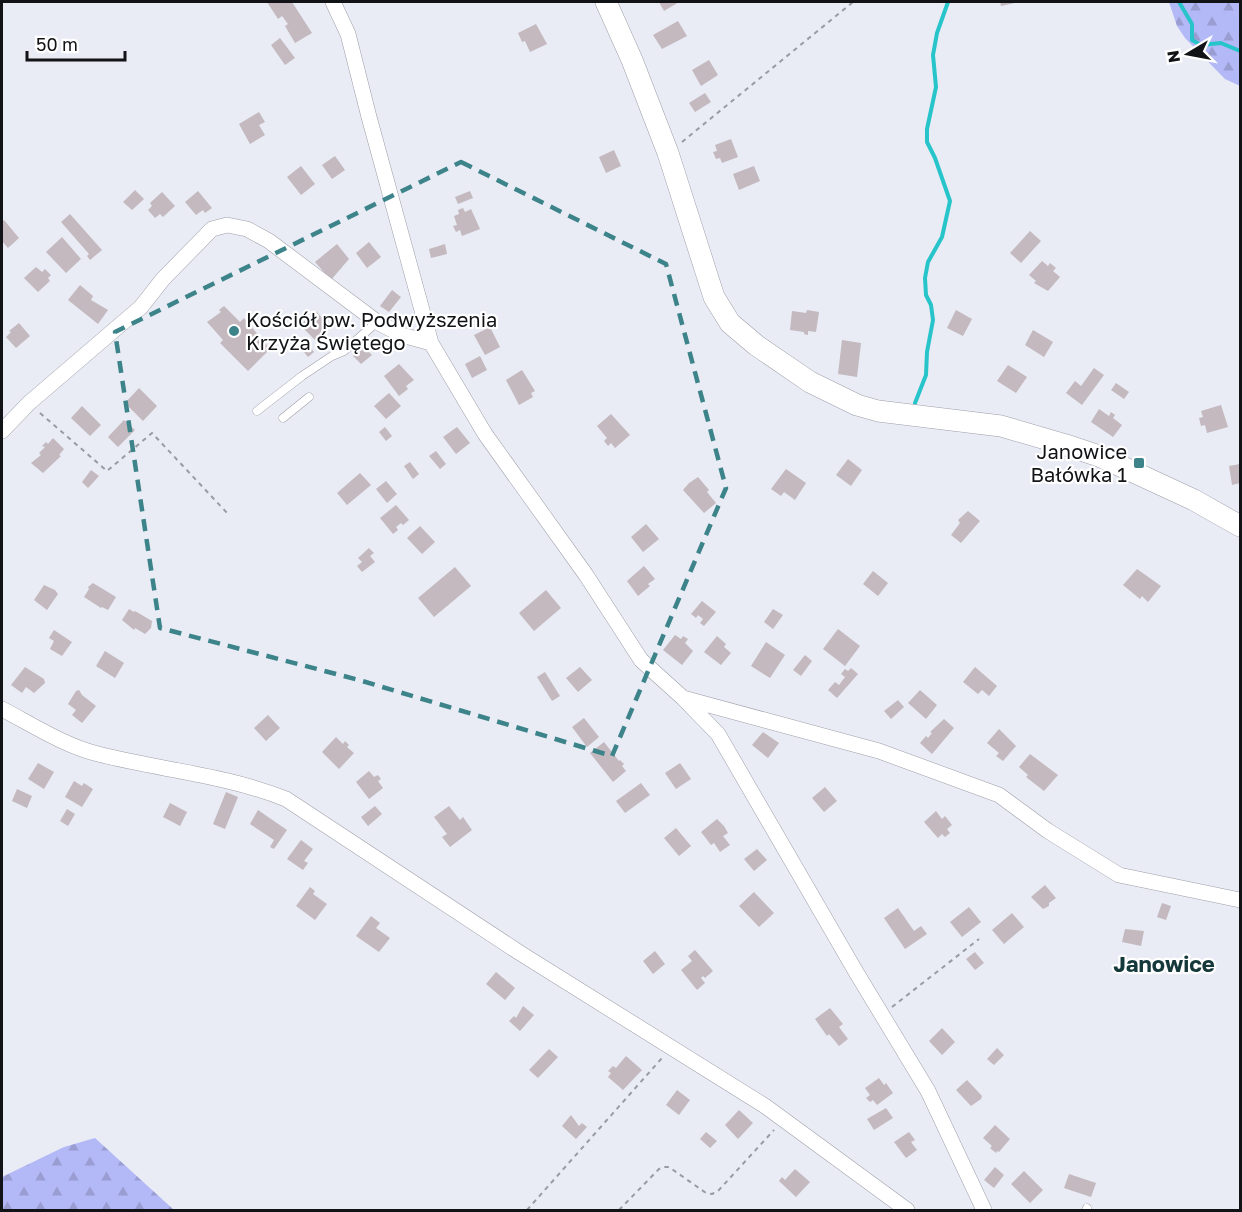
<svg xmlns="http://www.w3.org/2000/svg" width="1242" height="1212" font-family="'Golos Text',sans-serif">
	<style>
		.forest { fill: url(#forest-firs) }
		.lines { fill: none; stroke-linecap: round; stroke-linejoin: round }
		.stream { stroke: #27c4ca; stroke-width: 4 }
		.building { fill: #c3b9be }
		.lane-casing { stroke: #9e9fa9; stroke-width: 9 }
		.street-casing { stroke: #9e9fa9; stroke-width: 16 }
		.secondary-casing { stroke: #9e9fa9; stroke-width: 22 }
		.path { stroke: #999ba2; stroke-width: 2; stroke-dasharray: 4.5 4.5; stroke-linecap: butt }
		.lane { stroke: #fff; stroke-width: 8 }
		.street { stroke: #fff; stroke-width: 15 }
		.secondary { stroke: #fff; stroke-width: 21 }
		.marked { fill: none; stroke: #3c8489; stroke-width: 4.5; stroke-dasharray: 12 8; stroke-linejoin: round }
		.poi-dot { fill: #3c8489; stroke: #fff; stroke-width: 2 }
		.labels { text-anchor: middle; stroke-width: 4.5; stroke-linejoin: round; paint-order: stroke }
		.poi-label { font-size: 20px; fill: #121316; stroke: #fff; text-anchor: start }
		.quarter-label { font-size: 22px; font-weight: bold; fill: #15383a; stroke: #fff }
	</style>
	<defs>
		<pattern id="forest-firs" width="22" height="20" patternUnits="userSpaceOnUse" patternTransform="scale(1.5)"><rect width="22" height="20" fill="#b3b8f6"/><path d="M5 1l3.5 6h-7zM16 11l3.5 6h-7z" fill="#999dd2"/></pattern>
	</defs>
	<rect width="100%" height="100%" fill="#e9ebf5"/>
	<!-- forest -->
	<path class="forest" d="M1169,2H1240V86L1225,79L1185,38L1177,26Z
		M95,1138L174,1210H2V1177L64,1147Z"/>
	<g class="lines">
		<!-- stream -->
		<path class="stream" d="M1179,2L1192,24V40L1201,45L1221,43L1240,51
			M915,403L926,375L927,352L933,320L931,305L926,295L925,278L928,262L942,237L950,201L935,158L927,142V129L936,87L933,55L937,33L948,2"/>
	</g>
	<!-- building -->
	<path class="building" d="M267,2H292L312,33L295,43L285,26L288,24L282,16L278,19Z
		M659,2H679L664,11Z
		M1000,2H1019L1001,6Z
		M678,21L687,36L662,49L653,35Z
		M536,24L547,44L530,52L525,41L522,42L518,33Z
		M280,38L295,58L285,65L271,45Z
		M709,60L718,75L701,86L692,70Z
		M705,93L711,102L695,112L689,103Z
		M259,112L265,122L259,125L265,135L250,144L239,124Z
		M731,139L738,157L722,163L720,158L716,159L713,152L717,151L715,145Z
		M614,150L621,166L606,173L599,157Z
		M335,156L345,170L332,179L322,165Z
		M301,166L315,184L301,195L287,177Z
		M754,166L760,181L739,190L733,174Z
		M135,190L144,199L132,210L123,202Z
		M198,191L212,208L205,213L203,210L196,215L185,202Z
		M470,191L473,198L458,204L455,197Z
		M162,192L175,206L163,217L160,214L155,218L148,210L152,206L150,203Z
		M463,208L465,212L471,209L480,229L462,236L460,230L456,232L453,226L457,225L454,216L459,214L458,210Z
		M70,214L102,250L90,260L87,256L89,254L61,222Z
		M4,220L19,238L8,248L2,241V222Z
		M1030,231L1041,241L1021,263L1010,253Z
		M62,237L81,259L66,273L46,252Z
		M369,242L381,257L367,268L356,253Z
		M337,244L349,259L331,280L315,262Z
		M445,244L447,254L431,258L429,249Z
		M1042,261L1048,266L1050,263L1056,268L1053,271L1060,277L1048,291L1034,283L1036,281L1029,275Z
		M36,267L42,272L45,269L51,275L48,278L50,281L38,292L24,278Z
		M80,285L93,296L91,300L108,310L98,324L68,300Z
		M392,290L401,297L389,312L380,306Z
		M224,306L240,322L244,318L270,349L248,371L220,343L223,340L207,322L221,312L219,310Z
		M807,310L819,312L816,332L808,331V335L804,334V332L790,330L792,311L806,313Z
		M956,310L972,319L963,336L947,328Z
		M316,311L330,327L316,341L300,325Z
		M19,323L30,336L16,348L6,337L11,332L9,331Z
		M490,327L500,347L485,355L474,335Z
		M1033,330L1053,342L1044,357L1025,345Z
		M842,340L861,343L857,377L838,374Z
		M305,341L314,352L308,357L299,346Z
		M363,346L372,355L361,364L353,356Z
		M480,356L487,370L472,378L465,364Z
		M399,364L414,380L406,386L408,389L399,396L384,376Z
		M1008,365L1027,377L1016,393L997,381Z
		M1094,368L1104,375L1082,405L1066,393L1075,381L1081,386Z
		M522,370L535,391L531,393L533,397L519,405L506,380Z
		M1116,383L1129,392L1124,399L1111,390Z
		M139,388L157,406L143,421L125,403Z
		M389,393L401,406L386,419L374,406Z
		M1221,405L1228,427L1207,433L1205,425L1201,426L1199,418L1203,417L1201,411Z
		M82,406L101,425L90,436L71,418Z
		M1099,409L1109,416L1111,412L1115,415L1113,418L1122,425L1113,437L1091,422Z
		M611,414L630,435L615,448L611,443L608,446L604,441L607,438L597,426Z
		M124,420L135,430L118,447L108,437Z
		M385,427L392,436L386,441L379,432Z
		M457,427L470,443L456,454L443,437Z
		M53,438L64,449L59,455L61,456L43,473L31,463L41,455L39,453L45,447L42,446L46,442L48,444Z
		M436,451L446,464L440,469L429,456Z
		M848,459L862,470L851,486L836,475Z
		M410,462L419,474L413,479L404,466Z
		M1240,464V483L1232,485L1229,466Z
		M786,469L806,483L795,500L784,492L781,496L771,489Z
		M91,470L99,476L88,488L82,482Z
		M360,473L371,485L347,505L337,493Z
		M698,477L709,490L707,492L716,503L704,513L683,490L689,483Z
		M386,481L397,494L387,503L376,489Z
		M396,505L409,520L403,525L401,523L396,527L398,530L393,534L380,518Z
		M968,511L980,521L961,543L951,535L960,523L958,520Z
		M646,524L659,539L643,552L631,537Z
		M420,526L435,542L422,554L407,538Z
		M369,548L374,553L370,556L375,562L362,572L357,566L362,562L358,558Z
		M644,566L655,579L648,584L650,586L638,596L627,581Z
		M455,567L471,586L434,617L418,598Z
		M1137,569L1161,586L1148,602L1142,596L1140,599L1123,585Z
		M873,571L888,583L878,596L863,584Z
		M93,583L116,597L108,610L102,607L101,608L84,597L89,589L88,587Z
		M44,585L55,590L58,594L47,610L34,600Z
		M546,590L561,608L534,631L519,613Z
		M702,601L716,612L704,626L700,623L703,619L698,615L696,618L691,614Z
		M129,609L134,612L135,611L152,621L151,628L145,634L135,628L134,630L122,620Z
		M773,609L783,615L773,629L764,622Z
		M838,629L860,646L845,666L823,649Z
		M54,630L72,642L62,656L50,649L54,641L49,638Z
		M675,635L681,639L683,636L688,639L685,643L693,651L682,665L663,650Z
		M717,636L726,644L724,647L731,653L721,665L704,652Z
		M766,642L785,655L770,678L751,666Z
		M105,651L124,663L115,678L96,666Z
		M805,655L812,661L801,676L793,670Z
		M25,667L44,679L45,683L34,693L26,687L22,693L11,685Z
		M580,667L592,680L578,692L566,678Z
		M975,667L997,686L989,696L982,690L978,694L963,682Z
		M851,668L858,674L837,698L828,690L835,682L839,685L845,677L841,674L845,669L848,671Z
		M545,672L560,696L552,701L537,677Z
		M79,690L82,695L96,706L82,723L72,715L76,710L68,704L76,691Z
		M920,690L937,705L926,719L908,703Z
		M898,700L904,707L891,719L884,711Z
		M268,715L280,728L266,741L254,728Z
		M584,718L599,737L587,747L572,727Z
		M944,719L954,728L932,754L920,743L926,736L928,738L932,733L930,732Z
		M999,729L1016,746L1003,761L996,756L999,753L987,743Z
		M763,732L779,743L768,758L752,745Z
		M336,737L343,744L345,741L349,745L347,747L354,753L339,769L322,752Z
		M604,742L619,761L620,760L624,764L622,766L626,771L613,782L590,753Z
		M1030,754L1058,775L1044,791L1026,777L1028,775L1019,767Z
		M38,763L54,772L44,789L28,779Z
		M680,763L691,779L676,789L665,773Z
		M369,771L374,777L378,775L381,779L378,781L383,788L369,799L356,782Z
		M74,781L82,786L84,783L93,789L82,807L65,797Z
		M641,783L650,795L625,813L616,801Z
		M825,787L837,801L824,812L812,798Z
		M17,789L32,796L27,808L12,801Z
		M226,792L238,797L225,829L213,824Z
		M170,803L187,812L180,826L163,817Z
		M375,806L382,814L368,826L361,817Z
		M449,806L460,820L463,817L472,830L450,847L442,837L447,834L434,817Z
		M67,809L75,814L68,826L60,821Z
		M258,810L287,830L274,849L270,847L274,840L250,824Z
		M936,811L942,819L945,816L952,825L947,829L950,833L945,837L942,834L938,838L924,822Z
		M717,819L724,826L728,833L723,836L730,845L720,852L714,843L711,845L701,832Z
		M676,828L691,846L679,856L664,838Z
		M301,840L313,849L304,861L308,863L303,870L287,859Z
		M757,849L767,860L754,871L744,859Z
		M1045,885L1056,898L1049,903V906L1043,909L1031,897Z
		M310,887L315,891L313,894L327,904L315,920L296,906Z
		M754,892L774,913L759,927L739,906Z
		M1162,903L1171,906L1166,920L1157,917Z
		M969,907L981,922L962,937L950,922Z
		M898,908L914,931L921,926L927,934L905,949L884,918Z
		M1012,913L1024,927L1004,944L992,930Z
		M371,916L380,923L376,928L390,938L379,952L356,936Z
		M1125,929L1144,931L1141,946L1122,942Z
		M695,950L713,971L705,978L703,976L701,978L705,983L697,990L681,970L692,961L688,956Z
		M655,951L665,964L653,974L643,961Z
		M975,952L984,963L975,970L966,959Z
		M496,972L515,988L505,1000L486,984Z
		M523,1006L534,1015L520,1031L509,1021L514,1016L516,1018Z
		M830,1008L843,1024L839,1027L848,1039L839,1046L829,1034L827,1036L815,1019Z
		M942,1028L955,1042L942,1055L929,1041Z
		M997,1048L1004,1055L994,1065L987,1059Z
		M549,1049L558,1057L538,1078L529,1070Z
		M626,1056L642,1070L623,1090L608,1077L611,1073L608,1071L613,1066L616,1068Z
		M879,1078L884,1085L886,1083L893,1093L877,1105L873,1100L870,1102L866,1098L870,1095L865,1088Z
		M967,1080L982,1096L981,1099L971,1106L956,1090Z
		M677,1090L690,1100L679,1115L666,1105Z
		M886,1108L893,1118L874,1130L867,1119Z
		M739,1110L753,1123L738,1139L725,1125Z
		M571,1115L579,1126L582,1123L587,1127L576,1139L562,1126Z
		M995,1125L1010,1139L999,1152L997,1151L996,1153L990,1148L992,1146L983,1138Z
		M706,1132L717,1141L710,1148L700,1139Z
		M909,1132L915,1140L911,1142L917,1150L906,1158L894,1142Z
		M995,1167L1004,1175L994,1188L984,1180Z
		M795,1169L810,1182L796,1197L779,1181L782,1177L785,1180Z
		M1024,1171L1043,1190L1030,1203L1011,1184Z
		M1069,1174L1096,1183L1091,1197L1064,1188Z"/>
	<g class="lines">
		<defs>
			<path id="lane" d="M257,411L302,376L332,356L344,351L377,322
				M283,418L309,397
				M1086,1210L1087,1208"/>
			<path id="street" d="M333,2L348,34L369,117L431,343L485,434L586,575L641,660L683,698L718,734L856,972L928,1091L984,1210
				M2,431L29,403L141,307L163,279L212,229L227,225L247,229L269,241L377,322L402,335L431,343
				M683,698L879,751L999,795L1048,831L1119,875L1240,900
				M2,709C31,724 65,746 98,754C161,770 226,775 286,799L520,953L765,1106L907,1210"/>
			<path id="secondary" d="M606,2L632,60L668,153L714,297L730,323L756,345L810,382L857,405L878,411L1001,426L1066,445L1099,456L1194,500L1240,526"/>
		</defs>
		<!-- lane casing -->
		<use href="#lane" class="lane-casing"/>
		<!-- street casing -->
		<use href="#street" class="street-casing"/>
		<!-- secondary casing -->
		<use href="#secondary" class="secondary-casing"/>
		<!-- path -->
		<path class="path" d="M682,142L853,2
			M40,413L107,471L152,433L229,515
			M892,1007L979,939
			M527,1210L662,1058
			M619,1210L659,1169L664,1167H669L706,1193L712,1194L718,1191L774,1130"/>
		<!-- lane -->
		<use href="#lane" class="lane"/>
		<!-- street -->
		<use href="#street" class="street"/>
		<!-- secondary -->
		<use href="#secondary" class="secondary"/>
	</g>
	<!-- marked area -->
	<path class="marked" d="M461,162L666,264L726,488L612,756L359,680L160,628L115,332Z"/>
	<!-- markers -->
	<g class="poi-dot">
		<circle cx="234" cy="331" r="6"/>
		<rect x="1133" y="457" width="12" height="12" rx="3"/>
	</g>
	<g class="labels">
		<!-- poi labels -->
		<g class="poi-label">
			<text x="246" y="327">Kościół pw. Podwyższenia<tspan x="246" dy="23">Krzyża Świętego</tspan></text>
			<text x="1127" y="459" text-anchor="end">Janowice<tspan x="1127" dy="23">Bałówka 1</tspan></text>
		</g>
		<!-- quarter labels -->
		<g class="quarter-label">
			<text x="1164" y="972">Janowice</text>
		</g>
	</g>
	<!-- border -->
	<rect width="1242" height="1212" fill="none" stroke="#121316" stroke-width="6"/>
	<!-- north arrow -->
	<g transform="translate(1188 54) rotate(260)" stroke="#ffffff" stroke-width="4.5" paint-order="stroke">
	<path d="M0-4.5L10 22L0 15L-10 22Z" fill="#121316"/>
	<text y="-9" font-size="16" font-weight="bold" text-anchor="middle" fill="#121316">N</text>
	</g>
	<!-- scale -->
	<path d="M27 51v9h98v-9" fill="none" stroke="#121316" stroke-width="3"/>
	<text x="36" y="51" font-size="18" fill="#121316" stroke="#ffffff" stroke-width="4.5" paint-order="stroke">50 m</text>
</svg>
